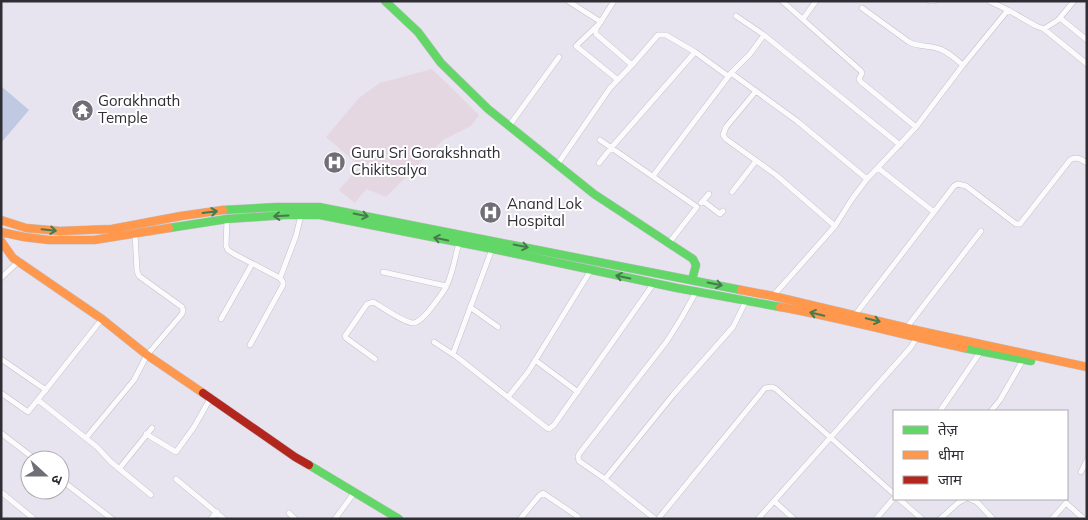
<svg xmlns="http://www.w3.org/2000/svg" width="1088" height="520" font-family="Mulish,'Noto Sans Devanagari',sans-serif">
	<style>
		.education { fill: #e4d7e1 }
		.water { fill: #bfc9e1 }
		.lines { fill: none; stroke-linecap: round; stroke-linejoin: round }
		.street-casing { stroke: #c3c0c8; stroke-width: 6 }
		.fast-casing { stroke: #c3c0c8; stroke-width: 9 }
		.slow-casing { stroke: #c3c0c8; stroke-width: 9 }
		.jam-casing { stroke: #c3c0c8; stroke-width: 9 }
		.street { stroke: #fbfbfd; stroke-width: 5 }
		.fast { stroke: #63d668; stroke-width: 8 }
		.slow { stroke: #ff974d; stroke-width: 8 }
		.jam { stroke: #b3261e; stroke-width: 8 }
		.oneway { stroke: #477a4c }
		.labels { text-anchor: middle; stroke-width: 4; stroke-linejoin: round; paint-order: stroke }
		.poi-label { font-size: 15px; fill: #302e35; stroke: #fff; text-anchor: start }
	</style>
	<rect width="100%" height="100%" fill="#e7e4ef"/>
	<!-- education -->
	<path class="education" d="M432,69L479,115L471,126L443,140L386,197L366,189L355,203L339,190L360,166L326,137L359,98L380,83Z"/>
	<!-- water -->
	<path class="water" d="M1,86L29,110L1,143Z"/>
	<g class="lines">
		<defs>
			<path id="street" d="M568,1L601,22L576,46L618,80
				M614,1L596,29V34L632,65
				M782,1L861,71L862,73L859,79L861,82L916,127
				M930,1H934
				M989,1L1008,10
				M862,8L909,42C918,47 927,45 936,48C947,50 955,59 963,65
				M1060,18L1087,40
				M803,19L816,1
				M1044,29L1087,64
				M764,35L900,145
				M731,73L797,121L867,179
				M756,91L726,127L723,135L726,139L776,175L835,226
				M509,126L559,57
				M600,140L697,207L669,243
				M599,163L611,148L695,52
				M557,165L610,88L632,65L658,35H666L695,52L728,76
				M878,168L934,212
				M653,176L731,73L750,54L764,35L736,16
				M732,192L756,161
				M703,201L720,214L723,211
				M701,203L709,194
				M227,219L226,246L228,250L234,254L280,278L283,282V285L250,345
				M383,272L446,286
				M1,278L18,262
				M280,278L296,236L301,215
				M773,296L835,226L852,199L867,179L916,127L963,65L1008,10L1036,26L1044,29L1058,20L1074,1
				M470,307L498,327
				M855,315L954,186L958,184L966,186L1016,224H1020L1070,160C1076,156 1081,159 1087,163
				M221,319L252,264
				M907,327L981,231
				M434,342L457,357L547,428L549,429L554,425L654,283
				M453,354L492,249
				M1,359L46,390
				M375,359L346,338L345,336L367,304L373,302L375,303C383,308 405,323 413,323C419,323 424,316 428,312C434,304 441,296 446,287C453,273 455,257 459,243
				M535,360L578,392
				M1,393L28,412L102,319
				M508,397L528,372L591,270
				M38,400L97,447L111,462L151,495
				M940,411L981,351
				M991,411L1000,400L1023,360
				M1,433L36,460
				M146,434L176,452L194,427L210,399
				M86,438L134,380L147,355L182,314L183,311L182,307L139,276L137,271L135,233
				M119,469L152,428
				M1081,472L1087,460
				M60,479L112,519
				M176,479L224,519
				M605,479L673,395L733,327L746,301
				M1,492L34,519
				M899,499L922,519
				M970,499L977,502L993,519
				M774,501L794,519
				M289,513L295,519
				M211,519L217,512
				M335,519L354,493
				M520,519L539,496L543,493L577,516L579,519
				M655,519L605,479L579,461L578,457L579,454L667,341L682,317L696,292
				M658,519L765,388L772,387L776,389L894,494
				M758,519L911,347L917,337
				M876,519L894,498
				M940,519L959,502L965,499
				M1052,519L1066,503L1084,519"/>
			<path id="fast" d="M385,1L418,32L441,63L488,109L594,194L693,259L696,265L692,280
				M223,210L277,207H319L741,290
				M169,228L227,219L285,215H320L498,250L677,288L780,307
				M964,348L1031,361
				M309,465L399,519"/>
			<path id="slow" d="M1,220L26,228L60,231L112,229L181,216L223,210
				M1,232L24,237L49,240H94L169,228
				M1,241L13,258L102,319L147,355L203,393
				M741,290L773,296L920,331L1087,367
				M780,307C842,318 903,335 964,348"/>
			<path id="jam" d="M203,393L295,457L309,465"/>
		</defs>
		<!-- street casing -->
		<use href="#street" class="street-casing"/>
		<!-- fast casing -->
		<use href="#fast" class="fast-casing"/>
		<!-- slow casing -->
		<use href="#slow" class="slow-casing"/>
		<!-- jam casing -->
		<use href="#jam" class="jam-casing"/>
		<!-- street -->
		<use href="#street" class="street"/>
		<!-- fast -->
		<use href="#fast" class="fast"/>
		<!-- slow -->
		<use href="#slow" class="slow"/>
		<!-- jam -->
		<use href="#jam" class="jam"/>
	</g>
	<!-- one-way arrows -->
	<defs><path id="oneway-shaft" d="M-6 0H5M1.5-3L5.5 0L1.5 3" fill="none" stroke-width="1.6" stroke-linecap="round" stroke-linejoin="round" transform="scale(1.25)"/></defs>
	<g class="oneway">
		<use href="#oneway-shaft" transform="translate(210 212) rotate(-7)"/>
		<use href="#oneway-shaft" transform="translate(361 215) rotate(11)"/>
		<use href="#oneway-shaft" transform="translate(281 216) rotate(177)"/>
		<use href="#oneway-shaft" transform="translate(49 230) rotate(6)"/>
		<use href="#oneway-shaft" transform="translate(441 239) rotate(-169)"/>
		<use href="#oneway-shaft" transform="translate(521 246) rotate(11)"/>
		<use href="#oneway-shaft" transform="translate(623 277) rotate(-168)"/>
		<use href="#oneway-shaft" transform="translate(715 284) rotate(11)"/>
		<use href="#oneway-shaft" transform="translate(817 314) rotate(-167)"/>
		<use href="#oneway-shaft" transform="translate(873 320) rotate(13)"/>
	</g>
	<!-- icons -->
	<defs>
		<symbol id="temple-disc" viewBox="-11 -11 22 22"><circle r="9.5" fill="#706e76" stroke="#fff"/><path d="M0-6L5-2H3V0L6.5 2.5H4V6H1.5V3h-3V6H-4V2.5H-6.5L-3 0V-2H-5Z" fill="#fff"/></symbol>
		<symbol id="hospital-disc" viewBox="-11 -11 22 22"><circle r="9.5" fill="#706e76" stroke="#fff"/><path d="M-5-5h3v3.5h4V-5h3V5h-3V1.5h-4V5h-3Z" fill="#fff"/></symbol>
	</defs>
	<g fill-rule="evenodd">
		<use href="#temple-disc" x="70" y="98" width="25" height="25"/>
		<use href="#hospital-disc" x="322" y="150" width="25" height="25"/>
		<use href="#hospital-disc" x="478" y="200" width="25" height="25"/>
	</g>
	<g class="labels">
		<!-- poi labels -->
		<g class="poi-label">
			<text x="98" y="106">Gorakhnath<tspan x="98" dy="17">Temple</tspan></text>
			<text x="351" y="158">Guru Sri Gorakshnath<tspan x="351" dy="17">Chikitsalya</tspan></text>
			<text x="507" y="209">Anand Lok<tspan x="507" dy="17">Hospital</tspan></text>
		</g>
	</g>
	<!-- border -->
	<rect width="1088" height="520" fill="none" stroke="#302e35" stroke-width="5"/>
	<!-- legend -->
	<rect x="893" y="410" width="175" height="90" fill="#ffffff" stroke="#acabae"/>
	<rect x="903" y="426" width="25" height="8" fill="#63d668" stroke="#acabae"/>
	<text x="938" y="435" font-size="15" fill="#302e35">तेज़</text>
	<rect x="903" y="451" width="25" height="8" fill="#ff974d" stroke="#acabae"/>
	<text x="938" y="460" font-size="15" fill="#302e35">धीमा</text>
	<rect x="903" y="476" width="25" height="8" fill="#b3261e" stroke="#acabae"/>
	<text x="938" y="485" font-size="15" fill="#302e35">जाम</text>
	<!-- north arrow -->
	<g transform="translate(45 475) rotate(111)"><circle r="24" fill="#ffffff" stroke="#acabae"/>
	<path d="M0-4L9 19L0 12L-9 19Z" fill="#706e76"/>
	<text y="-8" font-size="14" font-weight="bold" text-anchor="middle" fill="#302e35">उ</text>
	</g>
</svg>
